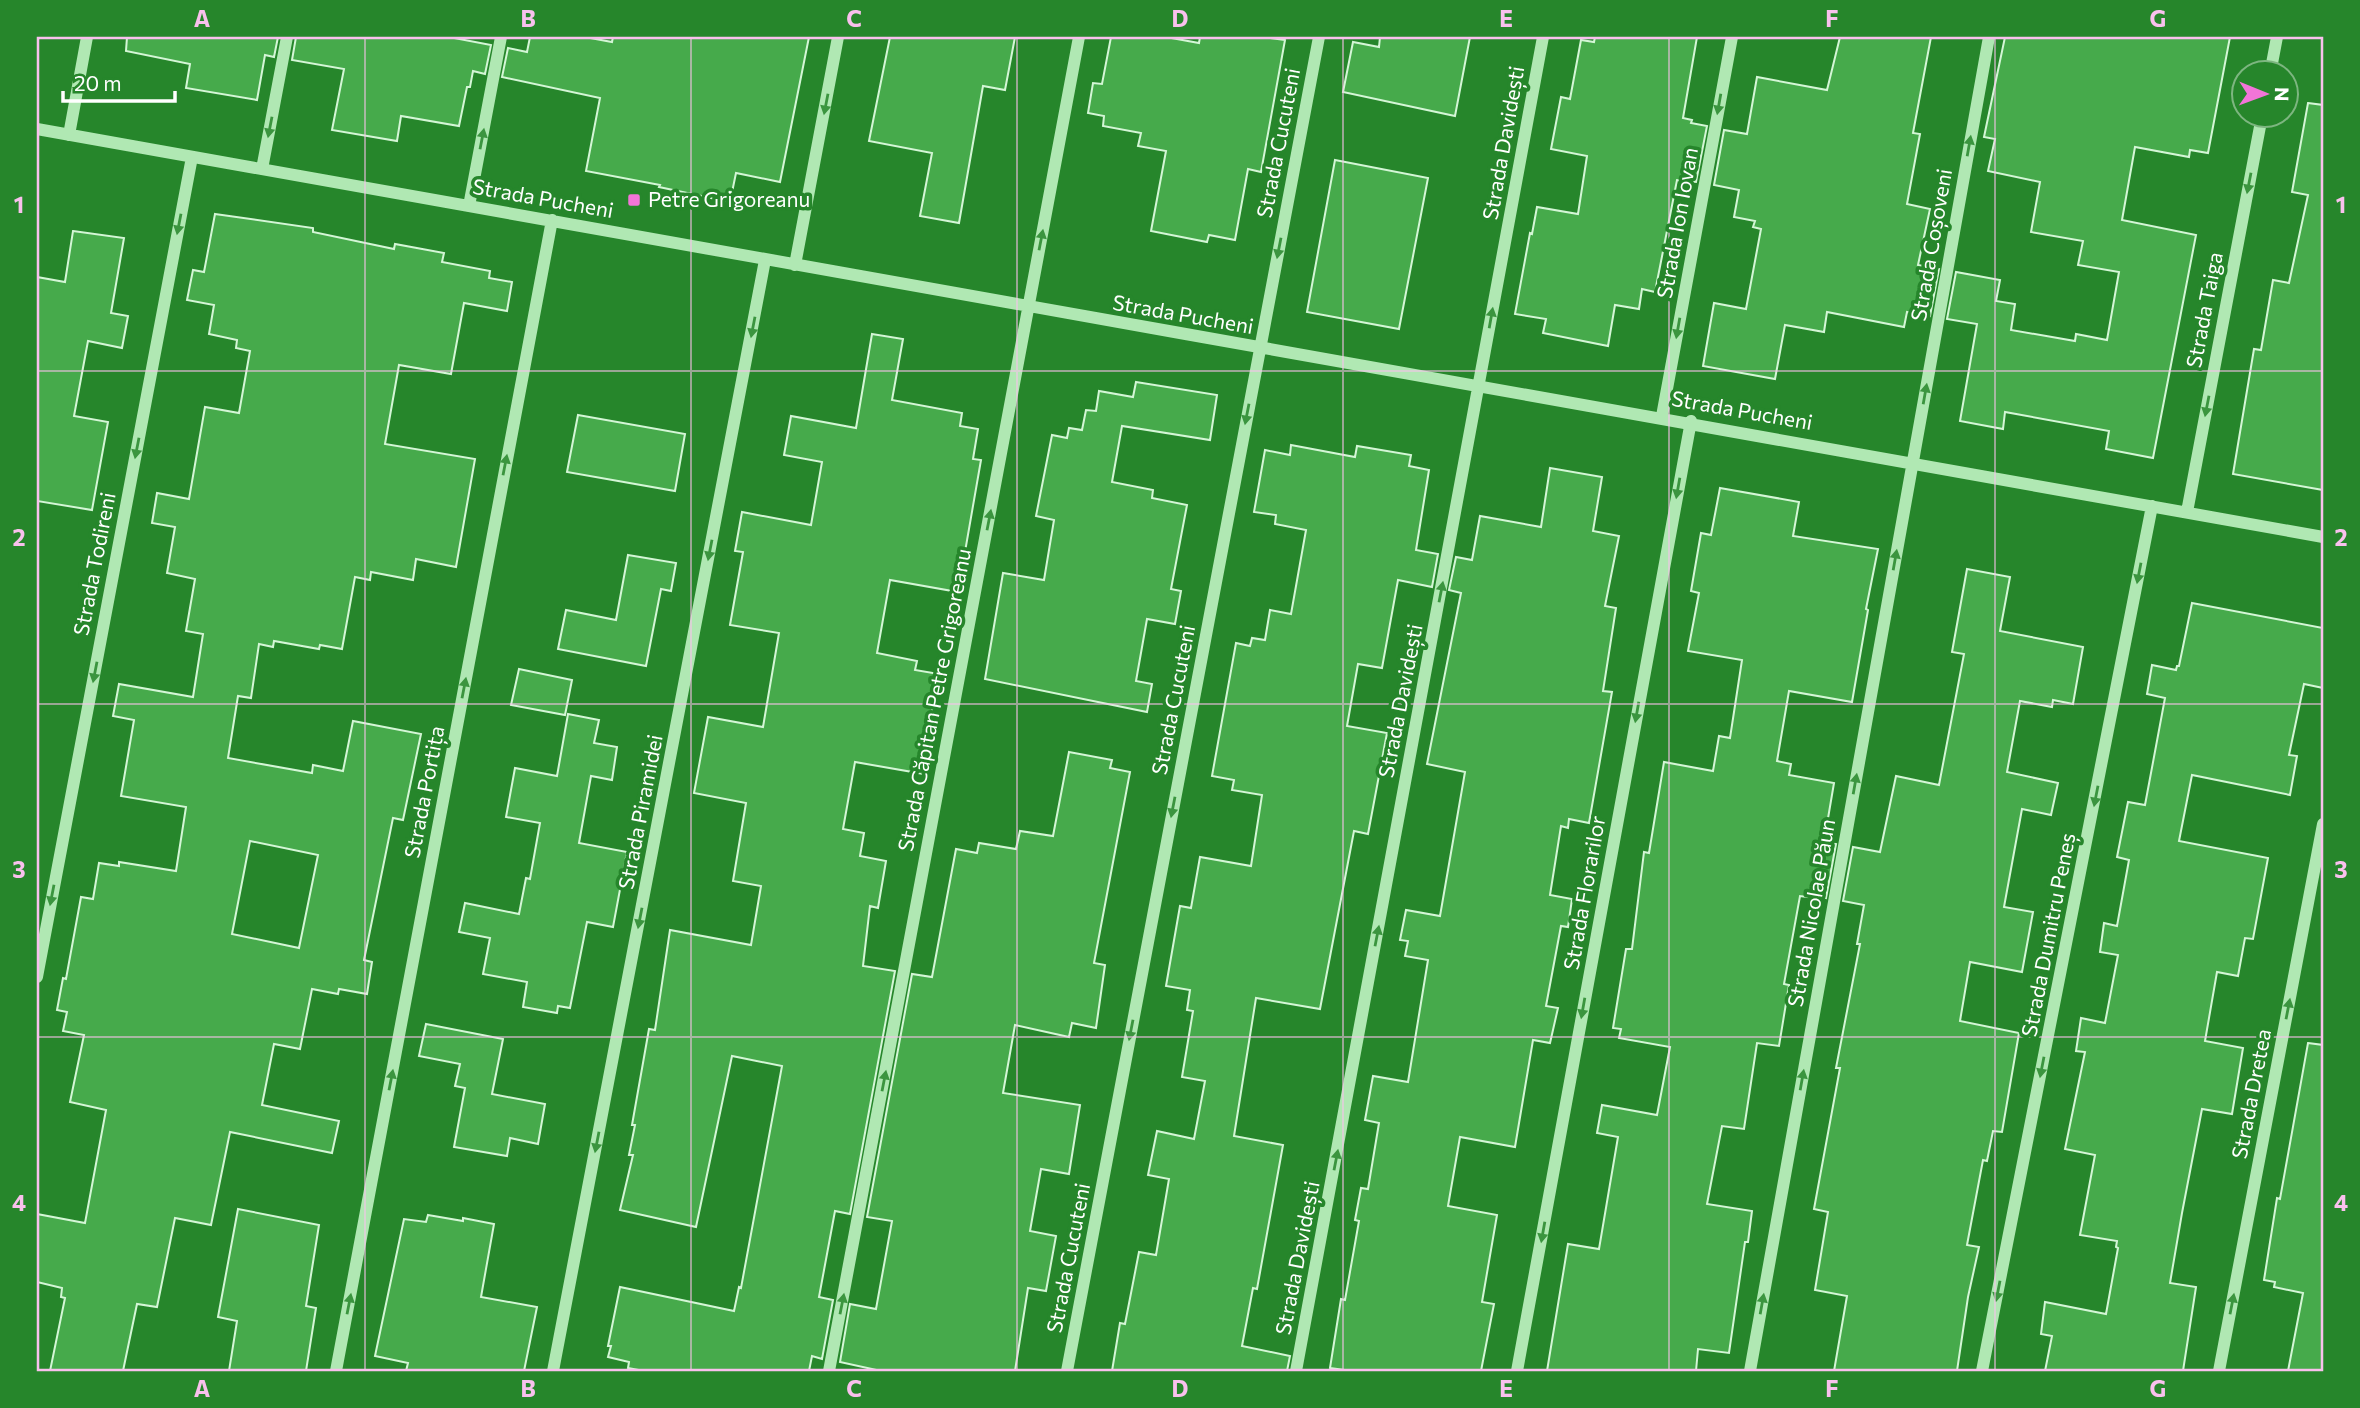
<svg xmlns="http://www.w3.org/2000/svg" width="2360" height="1408" font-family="Commissioner,sans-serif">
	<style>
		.building { fill: #46aa4b; stroke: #d4f6d6; stroke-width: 2; fill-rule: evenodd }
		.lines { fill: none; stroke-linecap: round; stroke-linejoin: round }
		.minor { stroke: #b0e8b3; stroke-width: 12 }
		.oneway { fill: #3b953f }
		.grid { fill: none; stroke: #f9c1ed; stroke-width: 2; stroke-opacity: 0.55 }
		.poi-dot { fill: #f275d8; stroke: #26862b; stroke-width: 2.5 }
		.labels { text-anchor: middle; stroke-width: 7; stroke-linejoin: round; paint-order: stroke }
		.street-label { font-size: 21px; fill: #fff; stroke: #26862b }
		.poi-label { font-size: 21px; fill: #fff; stroke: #26862b; text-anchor: start }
		.neatline { fill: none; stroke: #f9c1ed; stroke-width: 2.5 }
		.grid-label { font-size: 23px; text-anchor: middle; font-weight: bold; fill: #f9c1ed }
	</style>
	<rect width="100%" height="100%" fill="#26862b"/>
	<!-- building -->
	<path class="building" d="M127,37H278L274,57L265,55L257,100L186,88L190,64L126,51Z
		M296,37H449L491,45L485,74L473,71L470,87H467L459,126L401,116L397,141L332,130L344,69L292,60Z
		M530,37H585L612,42L613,37H809L780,182L736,173L730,202L659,187L660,185L586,171L600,98L502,77L508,48L527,52Z
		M890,37H1015L1005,90L983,86L959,223L920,216L932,153L869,141Z
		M1111,37H1166L1199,43L1200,37H1263L1285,40L1261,172L1248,169L1235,240L1209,235L1207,242L1151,231L1166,151L1138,146L1141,133L1103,126L1104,116L1088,113L1093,83L1102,84Z
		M1380,37H1470L1455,116L1343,92L1353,42L1379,47Z
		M1595,37H1697L1683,118L1692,120L1691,123L1707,126L1696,182L1677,180L1655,292L1642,289L1639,309L1615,305L1608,346L1543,333L1546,319L1515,314L1530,233L1532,234L1537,207L1578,214L1587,156L1551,149L1561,97L1570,99L1581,40L1594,42Z
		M1840,37H1931L1913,133L1920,134L1907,204L1930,209L1918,265L1939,269L1930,316L1907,312L1904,327L1827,312L1824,332L1785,325L1775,379L1703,366L1714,303L1746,309L1761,229L1753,227L1755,221L1734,217L1739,190L1714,185L1724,130L1747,134L1757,77L1827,90Z
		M2005,37H2230L2208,153L2190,150L2189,157L2135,147L2122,220L2196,235L2153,458L2106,449L2109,431L2005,412L2003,429L1960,421L1977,324L1947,319L1956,272L2000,280L1996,301L2015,304L2011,330L2075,341L2076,334L2107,340L2119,272L2078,265L2083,241L2031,232L2040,182L1988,171L1995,139L1984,137Z
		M2308,103L2323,105V490L2233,474L2254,349L2261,350L2273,280L2289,283L2308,195L2292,192Z
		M1335,160L1428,178L1399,329L1307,312Z
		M215,214L313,228V232L394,249L395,244L444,253L442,262L490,271L489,278L512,282L507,311L464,303L451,374L399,365L385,444L475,459L456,567L416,559L413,580L371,572L370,580L355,577L342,649L320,645L319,649L274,641L273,647L259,644L251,698L238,696L228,758L312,773L313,765L343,771L353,721L421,734L403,820L393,818L364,960L372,962L367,994L339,989L338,994L312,989L300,1049L274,1044L262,1105L339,1121L332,1153L230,1132L211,1225L175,1218L157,1307L137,1304L123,1371H50L65,1298L61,1297L62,1288L37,1282V1214L85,1223L106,1110L70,1102L84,1035L63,1031L67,1012L57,1010L63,978L66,979L81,897L93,899L99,863L119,866V862L176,871L186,807L121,796L134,720L113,716L119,684L193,697L203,634L186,631L195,579L167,573L175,527L152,523L157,493L189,499L205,407L239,413L250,351L236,348L237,340L209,334L214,305L187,300L193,270L204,272ZM250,841L318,855L299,948L232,934Z
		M73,231L124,238L111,313L128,316L122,348L88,341L74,416L108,422L92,510L37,501V277L65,282Z
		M872,334L903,339L892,400L962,413L960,426L978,429L973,459L981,460L958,592L890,580L877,653L917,661L915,670L939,674L929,725L932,726L924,774L855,762L843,829L864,833L860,856L886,861L878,908L870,906L863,966L895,971L850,1214L835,1211L819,1297L833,1300L822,1359L812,1356L809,1371H644L628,1368L629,1362L608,1357L611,1346H608L620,1287L734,1311L739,1287L741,1288L782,1066L732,1056L696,1227L620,1210L633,1155H629L635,1125H632L649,1029L655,1030L670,930L751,945L761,886L733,881L746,803L694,793L708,717L763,727L779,633L730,625L743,552L735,551L742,512L811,525L822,462L784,455L791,416L856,428Z
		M1136,382L1217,395L1210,440L1122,426L1112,482L1153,490L1152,498L1187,505L1171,589L1181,591L1175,624L1147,619L1136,681L1152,684L1147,712L985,679L1003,573L1044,580L1054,520L1036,516L1052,435L1067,438L1069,428L1082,430L1086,410L1096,411L1099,391L1133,397Z
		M578,415L685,434L675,491L567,472Z
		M1291,445L1355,457L1357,446L1411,455L1409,466L1429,470L1416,550L1438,554L1432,587L1398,580L1382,668L1358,664L1347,726L1387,733L1368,834L1354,831L1320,1009L1256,998L1234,1136L1283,1145L1257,1289L1253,1288L1242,1346L1290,1356L1287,1371H1112L1120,1323L1125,1324L1139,1252L1156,1255L1169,1179L1148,1175L1157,1131L1194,1139L1205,1081L1182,1077L1193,1011L1187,1010L1190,990L1166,986L1180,906L1191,908L1200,857L1251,866L1262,795L1232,790L1234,780L1212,776L1236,643L1250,646L1252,638L1265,640L1270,610L1291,614L1306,530L1275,524L1276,515L1254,512L1265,450L1290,455Z
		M1550,468L1602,477L1593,531L1619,536L1605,606L1616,608L1603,691L1612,692L1589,823L1569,819L1568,828L1561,826L1550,895L1572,899L1568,927L1561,926L1546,1006L1558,1008L1550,1043L1533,1040L1515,1147L1460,1137L1448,1206L1497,1215L1482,1302L1494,1304L1481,1371H1352L1330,1368L1341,1299L1345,1300L1359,1221L1355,1220L1361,1188L1368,1189L1379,1123L1365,1120L1373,1076L1408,1082L1428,960L1405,956L1408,941L1400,940L1406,910L1440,916L1465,772L1427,764L1461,593L1449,590L1456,557L1472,560L1480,516L1541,527Z
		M1720,488L1799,502L1793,536L1878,549L1866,609L1868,610L1852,702L1789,691L1777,761L1791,764L1789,775L1834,783L1824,842L1836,844L1826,898L1808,894V897L1800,896L1784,984L1789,985L1779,1046L1757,1043L1744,1129L1722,1126L1707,1204L1752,1211L1748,1242H1745L1729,1353L1698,1349L1696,1371H1547L1568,1244L1599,1249L1618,1137L1597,1133L1602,1105L1657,1115L1670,1047L1619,1038L1621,1029L1613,1028L1626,949H1632L1644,852L1649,853L1664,762L1713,771L1719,736L1730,738L1742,660L1688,651L1699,593L1691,591L1701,533L1711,535Z
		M628,555L676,563L671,591L661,589L646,666L558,649L566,610L616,620Z
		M1967,569L2010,577L2000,631L2083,647L2073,704L2053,700L2052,707L2020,701L2007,772L2058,783L2051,815L2022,809L2004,907L2033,912L2022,972L1970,962L1960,1021L2019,1033L2002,1132L1993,1131L1987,1161L1983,1160L1967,1245L1979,1247L1968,1297L1957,1371H1834L1847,1296L1815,1290L1828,1212L1814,1209L1840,1068H1836L1860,944H1857L1864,905L1843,901L1853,847L1880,852L1896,776L1939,785L1964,654L1952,652Z
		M2192,603L2323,628V688L2304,684L2289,755L2297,756L2290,795L2192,775L2179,841L2268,858L2253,939L2245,938L2238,976L2217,972L2205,1041L2243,1048L2232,1114L2202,1109L2182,1213L2170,1283L2196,1287L2183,1371H2045L2052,1336L2041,1334L2045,1302L2106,1314L2118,1248L2116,1247L2117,1241L2080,1235L2095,1155L2065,1149L2085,1052L2076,1051L2081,1018L2105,1023L2118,955L2100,952L2104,923L2117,926L2129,860L2117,857L2128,802L2145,805L2165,698L2147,694L2152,665L2176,670L2177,666H2179Z
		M519,669L572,680L565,715L511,705Z
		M568,714L599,720L594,743L617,747L612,780L591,776L579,843L627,852L613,927L587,922L570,1008L558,1006L557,1013L523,1007L527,982L483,974L490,938L459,932L465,903L519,914L526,878L530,879L540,823L506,817L515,768L557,776Z
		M1069,752L1112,760L1110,768L1130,772L1094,963L1105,965L1096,1028L1072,1023L1069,1037L1015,1025L1003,1093L1080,1105L1069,1174L1041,1169L1030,1231L1056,1236L1046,1291L1028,1288L1015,1371H881L840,1362L850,1304L876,1309L892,1221L867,1217L912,974L932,977L956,849L977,853L979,843L1016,849L1020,831L1053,836Z
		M426,1024L503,1039L492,1094L545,1104L538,1144L510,1138L507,1156L454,1147L465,1088L455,1086L460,1064L419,1056Z
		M2308,1043L2323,1045V1371H2288L2303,1293L2274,1287L2275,1282L2264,1280L2277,1198L2280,1199Z
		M238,1209L319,1225L306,1306L316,1308L306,1371H229L237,1321L218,1317Z
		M428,1215L463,1221V1218L494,1224L481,1297L537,1307L524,1371H406L408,1363L375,1356L404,1219L426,1222Z"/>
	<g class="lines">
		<!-- minor -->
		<path class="minor" d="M2270,74L2277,37
			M37,129C798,269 1562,397 2323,537
			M69,135L87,37
			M262,169L287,37
			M469,206L501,37
			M795,265L838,37
			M1662,416L1732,37
			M2187,512L2262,116
			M37,977L192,157
			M336,1371L552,220
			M553,1371L765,260
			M829,1371L1079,37
			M1067,1371L1319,37
			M1296,1371L1543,37
			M1517,1371L1691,421
			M1750,1371L1989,37
			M1982,1371L2152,506
			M2219,1371L2323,824"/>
	</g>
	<!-- one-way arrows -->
	<defs><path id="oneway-solid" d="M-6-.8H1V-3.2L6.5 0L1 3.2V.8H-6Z" transform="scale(1.75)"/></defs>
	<g class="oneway">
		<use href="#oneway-solid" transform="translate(826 104) rotate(101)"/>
		<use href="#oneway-solid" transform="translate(1719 104) rotate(100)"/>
		<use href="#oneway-solid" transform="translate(270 127) rotate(101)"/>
		<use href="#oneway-solid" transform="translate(482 139) rotate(-79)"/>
		<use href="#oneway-solid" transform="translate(1969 146) rotate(-80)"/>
		<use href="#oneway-solid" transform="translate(2249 183) rotate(101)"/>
		<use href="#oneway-solid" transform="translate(179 224) rotate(101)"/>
		<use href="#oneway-solid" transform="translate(1041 240) rotate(-79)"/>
		<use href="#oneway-solid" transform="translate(1279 248) rotate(101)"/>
		<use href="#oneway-solid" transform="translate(1491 318) rotate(-80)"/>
		<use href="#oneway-solid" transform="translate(753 327) rotate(101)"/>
		<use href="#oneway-solid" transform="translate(1678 328) rotate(100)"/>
		<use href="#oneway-solid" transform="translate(1925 394) rotate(-80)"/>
		<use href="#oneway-solid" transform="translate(2207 406) rotate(101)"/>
		<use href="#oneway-solid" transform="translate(1247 414) rotate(101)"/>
		<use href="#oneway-solid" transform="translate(137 448) rotate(101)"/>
		<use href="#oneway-solid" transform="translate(505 465) rotate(-79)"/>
		<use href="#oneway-solid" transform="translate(1678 488) rotate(100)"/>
		<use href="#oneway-solid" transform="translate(989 520) rotate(-79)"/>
		<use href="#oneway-solid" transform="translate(710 550) rotate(101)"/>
		<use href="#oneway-solid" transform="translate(1895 560) rotate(-80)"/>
		<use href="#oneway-solid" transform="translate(2139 573) rotate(101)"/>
		<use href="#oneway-solid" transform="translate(1441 592) rotate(-79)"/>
		<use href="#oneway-solid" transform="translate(95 672) rotate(101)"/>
		<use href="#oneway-solid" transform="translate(464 688) rotate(-79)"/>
		<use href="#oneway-solid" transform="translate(1637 712) rotate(100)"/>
		<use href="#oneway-solid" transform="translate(1855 784) rotate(-80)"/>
		<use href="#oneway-solid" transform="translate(2096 796) rotate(101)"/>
		<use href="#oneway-solid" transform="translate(1173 807) rotate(101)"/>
		<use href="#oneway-solid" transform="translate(52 895) rotate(101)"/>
		<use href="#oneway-solid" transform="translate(640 918) rotate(101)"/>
		<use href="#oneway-solid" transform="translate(1377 936) rotate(-79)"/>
		<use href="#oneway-solid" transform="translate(1583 1008) rotate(100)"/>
		<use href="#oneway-solid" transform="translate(2288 1009) rotate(-79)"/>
		<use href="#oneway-solid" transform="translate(1131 1030) rotate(101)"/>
		<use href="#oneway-solid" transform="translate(2042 1067) rotate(101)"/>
		<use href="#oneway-solid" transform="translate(391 1080) rotate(-79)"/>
		<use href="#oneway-solid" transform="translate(1802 1080) rotate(-80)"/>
		<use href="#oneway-solid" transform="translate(884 1081) rotate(-79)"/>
		<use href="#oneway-solid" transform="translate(597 1142) rotate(101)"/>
		<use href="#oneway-solid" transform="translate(1336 1160) rotate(-79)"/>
		<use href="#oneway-solid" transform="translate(1543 1232) rotate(100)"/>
		<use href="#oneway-solid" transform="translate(1998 1291) rotate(101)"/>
		<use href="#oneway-solid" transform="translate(349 1304) rotate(-79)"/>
		<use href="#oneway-solid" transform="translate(842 1304) rotate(-79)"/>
		<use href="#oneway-solid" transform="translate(1762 1304) rotate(-80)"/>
		<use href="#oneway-solid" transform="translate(2232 1304) rotate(-79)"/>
	</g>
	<!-- grid -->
	<path class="grid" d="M365,37V1371M691,37V1371M1017,37V1371M1343,37V1371M1669,37V1371M1995,37V1371M37,371H2323M37,704H2323M37,1037H2323"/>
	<!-- markers -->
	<rect class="poi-dot" x="627" y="193" width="14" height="14" rx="3.5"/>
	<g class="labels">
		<!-- street labels -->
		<g class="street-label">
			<text transform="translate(1279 143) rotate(-79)" y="7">Strada Cucuteni</text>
			<text transform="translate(1504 143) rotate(-80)" y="7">Strada Davidești</text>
			<text transform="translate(543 199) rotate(10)" y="7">Strada Pucheni</text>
			<text transform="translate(1678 223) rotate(-80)" y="7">Strada Ion Iovan</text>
			<text transform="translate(1932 245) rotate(-80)" y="7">Strada Coșoveni</text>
			<text transform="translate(2205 310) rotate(-79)" y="7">Strada Taiga</text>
			<text transform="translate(1183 315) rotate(10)" y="7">Strada Pucheni</text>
			<text transform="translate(1742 411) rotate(10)" y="7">Strada Pucheni</text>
			<text transform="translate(95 564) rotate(-79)" y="7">Strada Todireni</text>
			<text transform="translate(935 700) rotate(-79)" y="7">Strada Căpitan Petre Grigoreanu</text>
			<text transform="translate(1174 700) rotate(-79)" y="7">Strada Cucuteni</text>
			<text transform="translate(1401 701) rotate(-79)" y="7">Strada Davidești</text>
			<text transform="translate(425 792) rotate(-79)" y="7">Strada Portița</text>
			<text transform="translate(641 812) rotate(-79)" y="7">Strada Piramidei</text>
			<text transform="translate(1585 893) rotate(-80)" y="7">Strada Florarilor</text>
			<text transform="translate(1812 913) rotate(-80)" y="7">Strada Nicolae Păun</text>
			<text transform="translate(2049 935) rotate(-79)" y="7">Strada Dumitru Peneș</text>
			<text transform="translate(2252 1094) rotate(-79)" y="7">Strada Dretea</text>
			<text transform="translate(1069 1258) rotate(-79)" y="7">Strada Cucuteni</text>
			<text transform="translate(1298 1258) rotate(-79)" y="7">Strada Davidești</text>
		</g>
		<!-- poi labels -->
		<g class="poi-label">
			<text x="648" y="207">Petre Grigoreanu</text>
		</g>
	</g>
	<!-- border -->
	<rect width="2360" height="1408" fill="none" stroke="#26862b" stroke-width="77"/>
	<!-- north arrow -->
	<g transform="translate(2265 94) rotate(91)"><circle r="33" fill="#26862b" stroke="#7db680" stroke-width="2"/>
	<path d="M0-5L12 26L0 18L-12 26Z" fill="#f275d8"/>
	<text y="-10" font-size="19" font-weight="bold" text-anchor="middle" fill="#ffffff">N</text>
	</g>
	<!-- scale -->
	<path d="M63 91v10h112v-10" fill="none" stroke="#ffffff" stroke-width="3.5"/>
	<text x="74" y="91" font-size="21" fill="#ffffff" stroke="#26862b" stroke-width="5" paint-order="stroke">20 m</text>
	<rect x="38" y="38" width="2284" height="1332" class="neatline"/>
	<g class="grid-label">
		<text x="202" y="27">A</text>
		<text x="528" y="27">B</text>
		<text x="854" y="27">C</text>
		<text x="1180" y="27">D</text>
		<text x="1506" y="27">E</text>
		<text x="1832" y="27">F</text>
		<text x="2158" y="27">G</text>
		<text x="19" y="213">1</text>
		<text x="2341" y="213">1</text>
		<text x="19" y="546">2</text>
		<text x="2341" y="546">2</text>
		<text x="19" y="878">3</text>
		<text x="2341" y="878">3</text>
		<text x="19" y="1211">4</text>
		<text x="2341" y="1211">4</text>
		<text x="202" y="1397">A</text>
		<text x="528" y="1397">B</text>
		<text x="854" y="1397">C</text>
		<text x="1180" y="1397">D</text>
		<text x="1506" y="1397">E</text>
		<text x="1832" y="1397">F</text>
		<text x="2158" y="1397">G</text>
	</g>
</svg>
